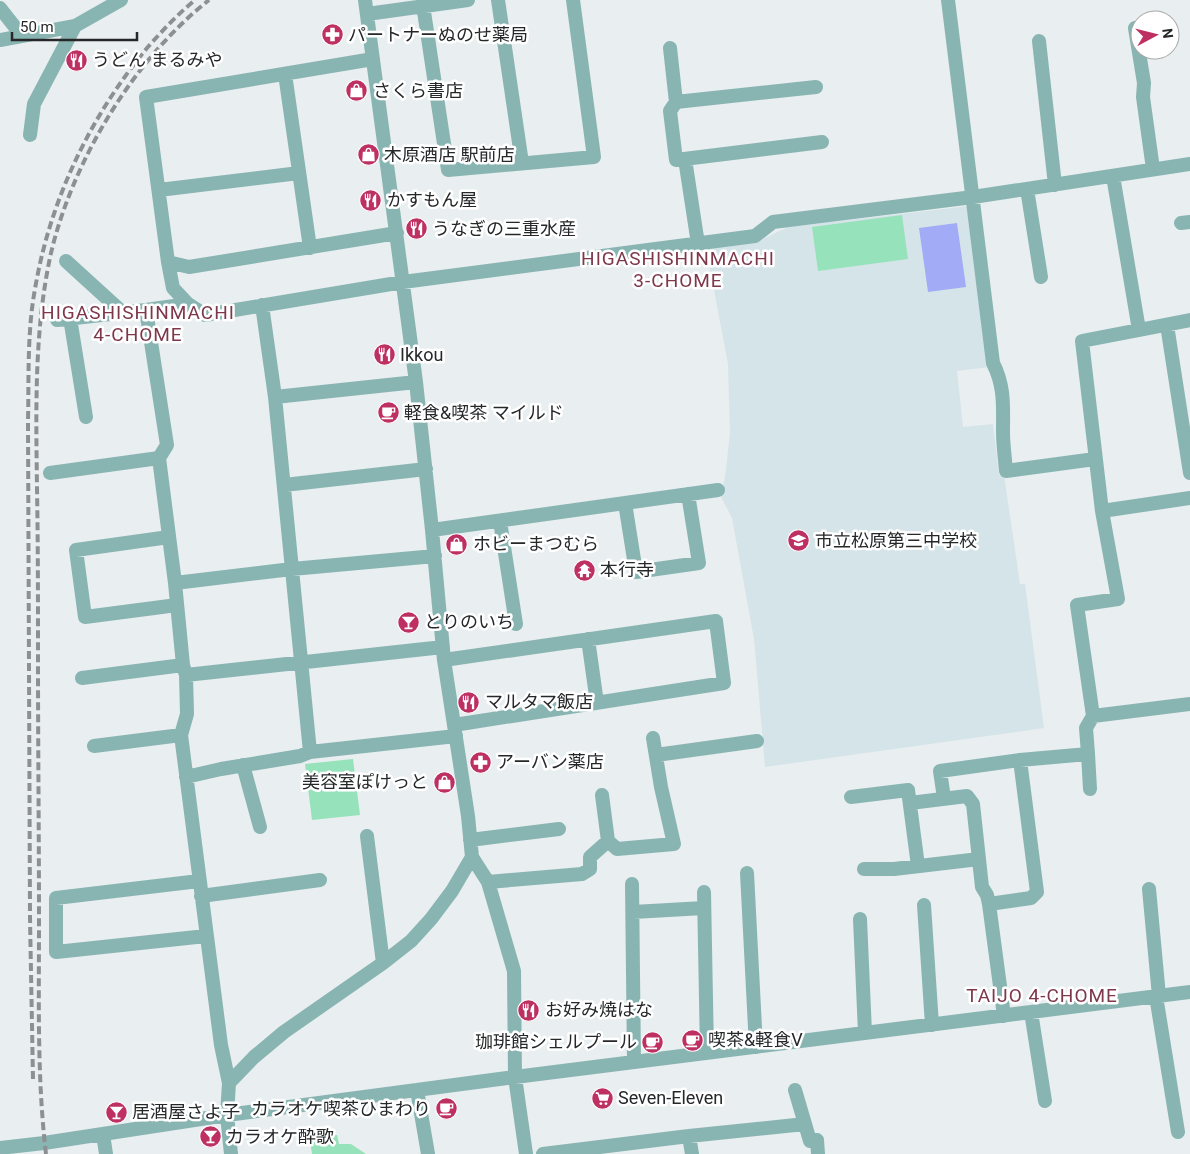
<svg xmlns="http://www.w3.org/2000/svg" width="1190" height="1154" font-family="Roboto,'Noto Sans JP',sans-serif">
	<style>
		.built { fill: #d5e4e8 }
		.green { fill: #96e2bb }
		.water { fill: #a1abf6 }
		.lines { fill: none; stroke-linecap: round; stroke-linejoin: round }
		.minor { stroke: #88b5b2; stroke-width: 14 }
		.rail { stroke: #8d9092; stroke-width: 4; stroke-dasharray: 8 4; stroke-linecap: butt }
		.labels { text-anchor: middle; stroke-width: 5; stroke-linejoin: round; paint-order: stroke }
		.poi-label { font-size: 18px; fill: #252728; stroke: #fff; text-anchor: start }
		.neighbourhood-label { font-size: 19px; letter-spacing: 1px; fill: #7e374b; stroke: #fff }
	</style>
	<rect width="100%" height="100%" fill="#e9eef0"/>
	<!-- built -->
	<path class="built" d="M969,206L990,367L957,371L963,427L993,424L999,475H1004L1020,584H1025L1044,728L765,767L754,639L732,518L721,497L726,470L730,433L728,364L706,248L757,242L788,227Z"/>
	<!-- green -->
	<path class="green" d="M902,215L908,259L818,271L812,227Z
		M353,759L360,815L312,820L305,764Z
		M319,1132L320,1136L337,1135L339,1144H351L366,1154H312L309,1134Z"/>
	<!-- water -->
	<path class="water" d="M957,223L966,287L928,292L919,228Z"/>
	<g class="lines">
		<!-- minor -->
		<path class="minor" d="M365,0L416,382L432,530L444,660L468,816L472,857L488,882L514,971L515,1077L526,1154
			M498,0L522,163
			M948,0L993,363C1005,387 1003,406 1003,432C1003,445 1005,458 1006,471L1095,459
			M423,5L448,170L594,157L573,0
			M0,8L22,36
			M367,14L468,0
			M1135,28L1144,83L1143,97L1153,169
			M0,40L75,26L121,0
			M1039,41L1055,185
			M670,48L676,102L670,111L676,160L822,142
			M373,59L146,97L168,262L189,267L397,233
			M285,74L310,248
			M676,102L816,87
			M30,135L34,104L75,26
			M685,159L698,244
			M1113,176L1139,330
			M1027,189L1041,277
			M159,190L299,173
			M1181,223L1190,222
			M66,261L122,312
			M168,262L173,288L188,304
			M262,305L275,397
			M70,318L86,417
			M57,320L146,310
			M1167,325L1190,473
			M416,382L275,397L310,752L456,736
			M50,473L159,458
			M284,485L426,469
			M625,503L636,572L699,563L688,494
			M1102,511L1190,498
			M500,521L516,624
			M432,530L718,490
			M169,537L76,550L85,617L177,605
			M175,583L292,569L435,556
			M588,639L597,703
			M444,660L716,621L724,683L454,725
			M186,675L443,647
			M82,678L183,665
			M1093,716L1077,605L1118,599L1102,511L1082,341L1190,320
			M94,746L181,735
			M1088,754L1090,789
			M656,755L757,741
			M243,765L260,827
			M186,777L221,769L300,756L310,752
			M602,795L608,841L617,849L674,844L661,787L653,738
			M851,797L908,790L918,866
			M944,798L940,771L1020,760L1088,754L1086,728L1093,716L1190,704
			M910,803L967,796L973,804L982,887L987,895L989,904
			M367,836L383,963
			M470,840L559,829
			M864,869H894L979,859
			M747,873L756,1047
			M199,881L56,898V952L206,936
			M488,882L582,874L590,869V857L608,841
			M632,884L634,1062
			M1149,889L1159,996
			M704,892L707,1053
			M201,896L320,880
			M924,905L932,1025
			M633,912L704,908
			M860,919L865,1033
			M1156,996L1178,1132
			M1031,1012L1045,1101
			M1004,1016L989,904L1031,898L1037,892L1020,760
			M229,1083L254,1057L284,1032L383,963L411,941L431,919L452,891L472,857
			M417,1090L428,1154
			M795,1090L810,1141L817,1140L818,1154
			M103,1134L106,1154
			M689,1136L692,1154
			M0,1148L44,1143L227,1115L515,1077L1190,992
			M231,1154L227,1115L229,1083L221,1045L181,735L187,714L186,675L183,665L175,583L159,458L167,445L146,310L188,304L205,315L403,282L755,236L773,222L973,197L1190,164
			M543,1154L689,1136L805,1124"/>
		<!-- rail -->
		<path class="rail" d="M33,1079L30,918L28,421C29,377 27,332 35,289C50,200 90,117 147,48C162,31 178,14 195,0
			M46,1154C37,1078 39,1001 39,924C39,835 38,746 38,657C38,601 38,544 37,488C36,409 34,330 51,253C73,160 134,59 209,0"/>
	</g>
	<!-- icons -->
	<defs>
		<symbol id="pharmacy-disc" viewBox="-11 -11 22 22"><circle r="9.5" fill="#bd3061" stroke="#fff"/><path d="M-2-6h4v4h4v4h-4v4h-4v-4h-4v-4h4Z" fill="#fff"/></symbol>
		<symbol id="restaurant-disc" viewBox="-11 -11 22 22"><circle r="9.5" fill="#bd3061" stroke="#fff"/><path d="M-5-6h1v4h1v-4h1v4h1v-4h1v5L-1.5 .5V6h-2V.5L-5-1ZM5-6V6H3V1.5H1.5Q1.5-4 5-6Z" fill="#fff"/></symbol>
		<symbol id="shop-disc" viewBox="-11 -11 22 22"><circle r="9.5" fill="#bd3061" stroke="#fff"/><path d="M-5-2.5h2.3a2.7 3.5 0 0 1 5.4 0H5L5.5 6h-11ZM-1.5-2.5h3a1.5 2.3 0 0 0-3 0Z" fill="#fff"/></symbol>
		<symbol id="cafe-disc" viewBox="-11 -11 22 22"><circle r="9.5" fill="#bd3061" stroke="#fff"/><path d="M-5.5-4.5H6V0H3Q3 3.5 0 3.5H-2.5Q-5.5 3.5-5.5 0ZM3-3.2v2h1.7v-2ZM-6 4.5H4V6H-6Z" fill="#fff"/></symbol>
		<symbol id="school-disc" viewBox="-11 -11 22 22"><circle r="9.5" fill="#bd3061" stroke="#fff"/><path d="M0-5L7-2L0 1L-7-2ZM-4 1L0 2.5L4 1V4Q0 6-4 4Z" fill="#fff"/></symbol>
		<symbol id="temple-disc" viewBox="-11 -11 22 22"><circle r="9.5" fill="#bd3061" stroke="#fff"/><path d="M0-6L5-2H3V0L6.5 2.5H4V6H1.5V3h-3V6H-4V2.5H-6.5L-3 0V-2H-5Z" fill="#fff"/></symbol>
		<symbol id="bar-disc" viewBox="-11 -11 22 22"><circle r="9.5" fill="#bd3061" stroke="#fff"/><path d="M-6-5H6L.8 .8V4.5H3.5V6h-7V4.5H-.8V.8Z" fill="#fff"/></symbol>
		<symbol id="supermarket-disc" viewBox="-11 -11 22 22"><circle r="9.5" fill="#bd3061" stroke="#fff"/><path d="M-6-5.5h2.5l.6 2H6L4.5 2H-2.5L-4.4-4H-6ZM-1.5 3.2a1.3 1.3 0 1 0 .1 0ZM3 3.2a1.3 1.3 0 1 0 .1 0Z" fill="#fff"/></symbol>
	</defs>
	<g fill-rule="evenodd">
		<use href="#pharmacy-disc" x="320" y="22" width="25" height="25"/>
		<use href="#restaurant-disc" x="64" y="48" width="25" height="25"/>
		<use href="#shop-disc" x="344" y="78" width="25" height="25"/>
		<use href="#shop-disc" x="356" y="142" width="25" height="25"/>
		<use href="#restaurant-disc" x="358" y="188" width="25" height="25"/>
		<use href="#restaurant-disc" x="404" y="216" width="25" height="25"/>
		<use href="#restaurant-disc" x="372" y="342" width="25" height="25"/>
		<use href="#cafe-disc" x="376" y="400" width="25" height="25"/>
		<use href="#school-disc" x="786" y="528" width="25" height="25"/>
		<use href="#shop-disc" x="444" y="532" width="25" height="25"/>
		<use href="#temple-disc" x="572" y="558" width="25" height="25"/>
		<use href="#bar-disc" x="396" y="610" width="25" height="25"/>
		<use href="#restaurant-disc" x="456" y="690" width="25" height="25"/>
		<use href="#pharmacy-disc" x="468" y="750" width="25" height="25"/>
		<use href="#shop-disc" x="432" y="770" width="25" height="25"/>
		<use href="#restaurant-disc" x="516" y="998" width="25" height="25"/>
		<use href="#cafe-disc" x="680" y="1028" width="25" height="25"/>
		<use href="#cafe-disc" x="640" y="1030" width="25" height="25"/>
		<use href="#supermarket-disc" x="590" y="1086" width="25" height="25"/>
		<use href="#cafe-disc" x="434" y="1096" width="25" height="25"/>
		<use href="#bar-disc" x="104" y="1100" width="25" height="25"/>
		<use href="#bar-disc" x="198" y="1124" width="25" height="25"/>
	</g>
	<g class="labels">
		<!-- poi labels -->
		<g class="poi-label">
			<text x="348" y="41">パートナーぬのせ薬局</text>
			<text x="92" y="66">うどん まるみや</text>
			<text x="373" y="97">さくら書店</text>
			<text x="384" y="161">木原酒店 駅前店</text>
			<text x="387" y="206">かすもん屋</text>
			<text x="432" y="235">うなぎの三重水産</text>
			<text x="400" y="361">Ikkou</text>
			<text x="404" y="419">軽食&amp;喫茶 マイルド</text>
			<text x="815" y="547">市立松原第三中学校</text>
			<text x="473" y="550">ホビーまつむら</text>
			<text x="600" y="576">本行寺</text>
			<text x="424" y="628">とりのいち</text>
			<text x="485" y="708">マルタマ飯店</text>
			<text x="496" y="768">アーバン薬店</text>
			<text x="428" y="788" text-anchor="end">美容室ぽけっと</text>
			<text x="545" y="1016">お好み焼はな</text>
			<text x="708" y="1046">喫茶&amp;軽食V</text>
			<text x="637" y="1048" text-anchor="end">珈琲館シェルプール</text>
			<text x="618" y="1104">Seven-Eleven</text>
			<text x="431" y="1115" text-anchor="end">カラオケ喫茶ひまわり</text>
			<text x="132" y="1118">居酒屋さよ子</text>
			<text x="226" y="1143">カラオケ酔歌</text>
		</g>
		<!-- neighbourhood labels -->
		<g class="neighbourhood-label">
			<text x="678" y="265">HIGASHISHINMACHI<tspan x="678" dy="22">3-CHOME</tspan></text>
			<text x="138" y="319">HIGASHISHINMACHI<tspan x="138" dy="22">4-CHOME</tspan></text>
			<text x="1042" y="1002">TAIJO 4-CHOME</text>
		</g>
	</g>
	<!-- north arrow -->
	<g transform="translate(1155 35) rotate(83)"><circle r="24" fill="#ffffff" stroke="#a8a9a9"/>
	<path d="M0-4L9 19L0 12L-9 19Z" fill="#bd3061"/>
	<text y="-8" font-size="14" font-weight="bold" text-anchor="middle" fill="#252728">N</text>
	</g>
	<!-- scale -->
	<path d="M12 32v8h125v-8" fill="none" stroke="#252728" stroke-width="2.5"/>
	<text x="20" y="32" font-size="15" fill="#252728" stroke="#ffffff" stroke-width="4" paint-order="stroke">50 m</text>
</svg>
